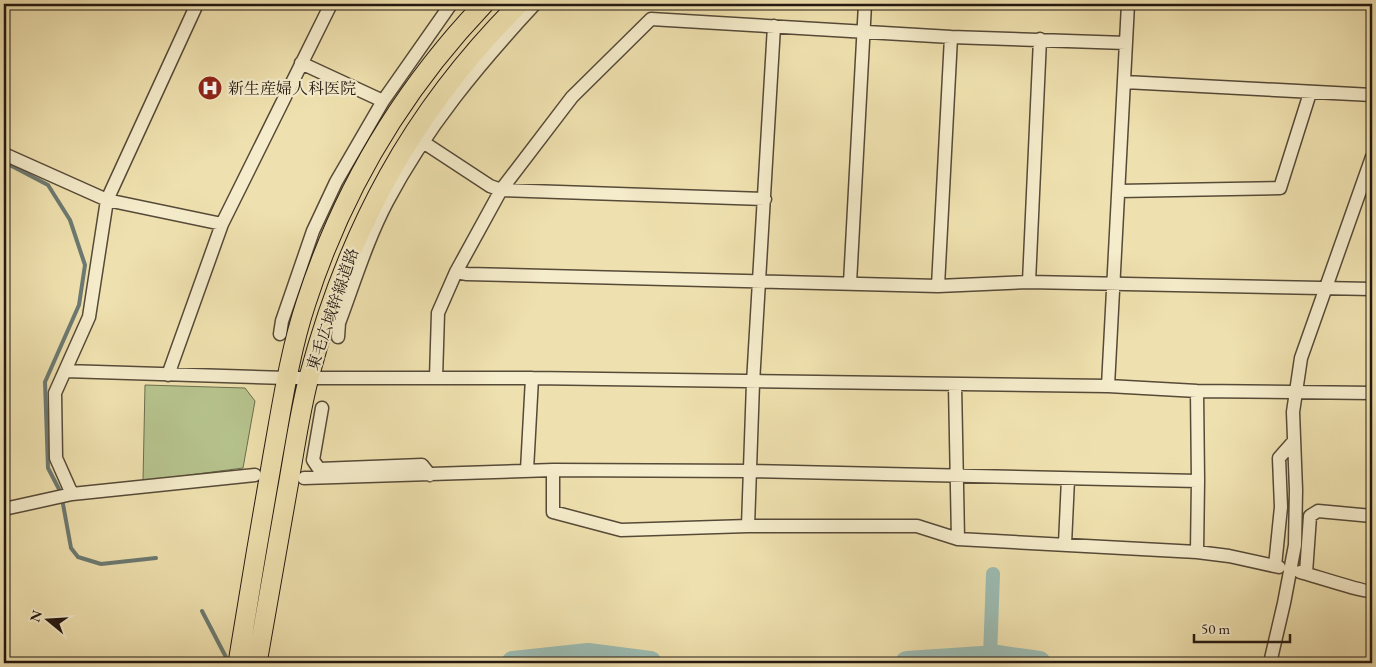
<svg xmlns="http://www.w3.org/2000/svg" width="1376" height="667" font-family="'EB Garamond','Noto Serif JP',serif">
	<style>
		.green { fill: #b6c38d; stroke: #6c6e4f }
		.lines { fill: none; stroke-linecap: round; stroke-linejoin: round }
		.stream { stroke: #6c7a72; stroke-width: 4 }
		.canal { stroke: #9cbcb3; stroke-width: 14 }
		.river { stroke: #9cbcb3; stroke-width: 24 }
		.minor-casing { stroke: #564a38; stroke-width: 15 }
		.highway-casing { stroke: #231811; stroke-width: 21 }
		.minor { stroke: #f5eccb; stroke-width: 12 }
		.highway { stroke: #efe1af; stroke-width: 19 }
		.labels { text-anchor: middle; stroke-width: 4.5; stroke-linejoin: round; paint-order: stroke }
		.poi-label { font-size: 16px; fill: #231811; stroke: #f5eccb; text-anchor: start }
		.street-label { font-size: 16px; fill: #231811; stroke: #f5eccb }
	</style>
	<rect width="100%" height="100%" fill="#efe1af"/>
	<filter id="stains"><feTurbulence type="fractalNoise" baseFrequency=".004" numOctaves="4"/><feColorMatrix values="0 0 0 0 .2 0 0 0 0 .09 0 0 0 0 .02 0 0 0 .5 -.17"/></filter>
	<radialGradient id="worn" r=".72"><stop offset=".6" stop-color="#630" stop-opacity="0"/><stop offset="1" stop-color="#630" stop-opacity=".3"/></radialGradient>
	<!-- green -->
	<path class="green" d="M145,385L245,388L255,401L243,468L143,481Z"/>
	<g class="lines">
		<!-- stream -->
		<path class="stream" d="M4,162L48,185L70,220L85,265L79,305L45,382L48,468L61,493L71,548L78,557L101,564L156,558
			M202,611L229,663"/>
		<!-- canal -->
		<path class="canal" d="M990,657L993,574"/>
		<!-- river -->
		<path class="river" d="M513,663L588,655L650,663
			M907,663L997,657L1039,663"/>
		<defs>
			<path id="minor" d="M301,63L383,101
				M1125,82L1372,95
				M423,142L490,186L501,190L765,199
				M4,154L107,200L222,224
				M1119,191L1280,188L1310,93
				M456,272L467,274L938,286L1029,282L1372,289
				M1029,282L1040,39
				M850,283L865,4
				M938,286L951,37
				M280,334L282,321L313,231L336,182L383,101L451,4
				M338,337L339,323C354,283 367,240 387,202C426,128 479,64 535,4
				M65,371L287,378H532L1108,386L1197,391L1372,393
				M168,375L222,224L331,4
				M436,378L438,313L456,272L501,190L572,97L651,19L951,37L1126,43
				M955,385L958,539
				M1108,386L1128,4
				M322,408L313,460L319,469L422,465L430,475
				M527,470L532,378
				M553,470V512L621,530L748,526H917L958,539L1197,552L1229,556L1279,567
				M304,478L553,470L750,471L1198,481L1197,391
				M72,494L56,458L55,393L89,317L107,200L197,4
				M4,509L72,494L255,475
				M748,526L753,383L774,26
				M1065,544L1068,479
				M1197,552L1198,481
				M1275,566L1281,507L1279,458L1294,441
				M1300,572C1312,575 1366,593 1372,591
				M1306,573L1310,516L1318,511L1372,516
				M1270,663L1284,603L1295,545L1296,490L1293,412L1301,358L1372,157"/>
			<path id="highway" d="M238,663C249,594 261,524 273,455C282,405 290,351 306,303C342,191 403,89 484,4
				M257,663C267,606 277,549 287,492C294,454 299,415 309,377C348,230 412,111 519,4"/>
		</defs>
		<!-- minor casing -->
		<use href="#minor" class="minor-casing"/>
		<!-- highway casing -->
		<use href="#highway" class="highway-casing"/>
		<!-- minor -->
		<use href="#minor" class="minor"/>
		<!-- highway -->
		<use href="#highway" class="highway"/>
	</g>
	<!-- icons -->
	<defs>
		<symbol id="hospital-disc" viewBox="-11 -11 22 22"><circle r="9.5" fill="#8f2418" stroke="#f5eccb"/><path d="M-5-5h3v3.5h4V-5h3V5h-3V1.5h-4V5h-3Z" fill="#fff"/></symbol>
	</defs>
	<g fill-rule="evenodd">
		<use href="#hospital-disc" x="196" y="74" width="28" height="28"/>
	</g>
	<g class="labels">
		<!-- poi labels -->
		<g class="poi-label">
			<text x="228" y="94">新生産婦人科医院</text>
		</g>
		<!-- street labels -->
		<g class="street-label">
			<text transform="translate(332 309) rotate(-71)" y="6">東毛広域幹線道路</text>
		</g>
	</g>
	<!-- margin -->
	<rect width="1376" height="667" fill="none" stroke="#efe1af" stroke-width="20"/>
	<rect x="5" y="5" width="1366" height="657" fill="none" stroke="#231811" stroke-width="2.5"/>
	<rect x="10" y="10" width="1356" height="647" fill="none" stroke="#231811"/>
	<!-- north arrow -->
	<g transform="translate(48 620) rotate(288)" stroke="#f5eccb" stroke-width="4" paint-order="stroke">
	<path d="M0-4L9 19L0 12L-9 19Z" fill="#231811"/>
	<text y="-8" font-size="14" font-weight="bold" text-anchor="middle" fill="#231811">N</text>
	</g>
	<!-- scale -->
	<path d="M1194 634v8h96v-8" fill="none" stroke="#231811" stroke-width="2.5"/>
	<text x="1201" y="634" font-size="15" fill="#231811" stroke="#f5eccb" stroke-width="4" paint-order="stroke">50 m</text>
	<rect width="100%" height="100%" filter="url(#stains)"/>
	<rect width="100%" height="100%" fill="url(#worn)"/>
</svg>
